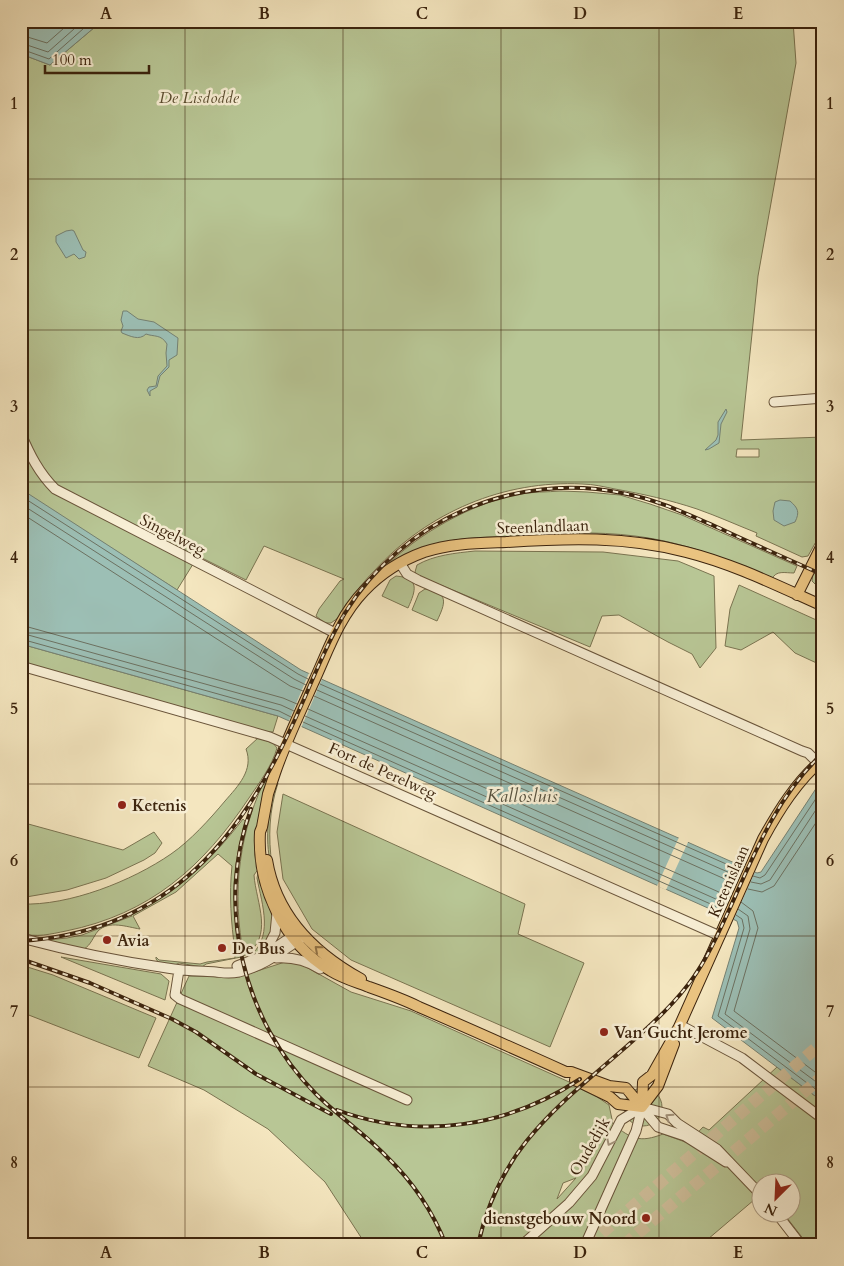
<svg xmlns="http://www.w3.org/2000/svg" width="844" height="1266" font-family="Cardo,serif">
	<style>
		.green { fill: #b8c695; stroke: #7a7451; fill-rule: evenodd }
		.water { fill: #9cbfb5; stroke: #758172 }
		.pier { fill: #f4e6bf }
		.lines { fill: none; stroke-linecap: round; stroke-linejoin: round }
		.shore { stroke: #6c7161; stroke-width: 1 }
		.highway-tunnel { stroke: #cfbf9b; stroke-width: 12; stroke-dasharray: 12 6; stroke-linecap: butt }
		.minor-casing { stroke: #69543a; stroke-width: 11 }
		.major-casing { stroke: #3b230d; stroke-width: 12 }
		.minor { stroke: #f8efd5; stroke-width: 9 }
		.major { stroke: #eac380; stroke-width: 10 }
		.rail-casing { stroke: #3b230d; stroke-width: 4 }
		.rail { stroke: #f8efd5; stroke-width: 2; stroke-dasharray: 5.5; stroke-linecap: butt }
		.oneway { stroke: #927346 }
		.oneway2 { stroke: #a3937b }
		.grid { fill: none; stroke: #3b230d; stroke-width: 1; stroke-opacity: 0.55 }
		.poi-dot { fill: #8f2418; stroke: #f8efd5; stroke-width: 2 }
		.labels { text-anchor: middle; stroke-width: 5; stroke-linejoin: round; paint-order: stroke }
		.park-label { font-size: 16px; font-style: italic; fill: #5a4c2f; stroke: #f8efd5 }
		.street-label { font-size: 16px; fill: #3b230d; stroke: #f8efd5 }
		.poi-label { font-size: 16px; font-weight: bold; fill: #3b230d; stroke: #f8efd5; text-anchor: start }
		.water-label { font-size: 18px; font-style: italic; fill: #58523f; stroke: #f8efd5 }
		.neatline { fill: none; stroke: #3b230d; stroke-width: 2 }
		.grid-label { font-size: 16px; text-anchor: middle; font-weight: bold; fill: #3b230d }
	</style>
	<rect width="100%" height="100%" fill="#f4e6bf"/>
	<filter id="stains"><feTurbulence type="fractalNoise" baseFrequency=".004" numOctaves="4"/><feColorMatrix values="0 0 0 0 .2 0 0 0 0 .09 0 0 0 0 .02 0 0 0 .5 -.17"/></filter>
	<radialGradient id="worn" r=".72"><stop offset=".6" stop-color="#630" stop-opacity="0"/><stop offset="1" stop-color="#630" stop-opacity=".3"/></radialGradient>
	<!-- green -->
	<path class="green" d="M102,21H793L796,63L758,276L741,440L823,437V529L808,556L802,557L756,536L757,533C737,525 717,516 697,509C670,500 643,494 615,489C605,487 593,484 582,484C504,480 428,512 375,570C361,584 349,601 338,618L331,623H325L316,616L319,609L340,581L344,579L264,546L246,580L198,556L177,590L22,491L21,54L50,65ZM737,449H759V457H736Z
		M561,491L587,492L620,495L650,504L682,515L797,566L794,573C785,573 776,570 772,579C728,559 683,542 635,536C596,531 557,533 518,536C492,537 464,537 439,543C419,547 402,559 384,568C416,535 472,503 519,494C532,492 547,492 561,491Z
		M475,551L603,552L678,561L714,576L716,648L700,668L692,654L668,642L619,615L602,616L590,647L419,576L415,572L417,565C434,555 456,553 475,551Z
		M813,573L823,577V592L812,581Z
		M396,576C420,578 416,590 408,608L382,596L390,580Z
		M739,585L823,623V666L795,653L773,632L741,650L725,646L730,609Z
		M425,589C450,592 445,604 437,621L412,610L419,593Z
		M21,644L278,716L273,732H256L21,666Z
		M258,738L273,743L277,748C272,766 259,783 249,798C203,867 150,914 66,931C51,934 36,938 21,933V904C69,906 132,881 171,854C190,841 210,819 225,801C238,786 254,770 246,749Z
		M269,772L258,821L259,868L254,875C256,903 275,937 244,956C231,893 239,828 269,772Z
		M276,782L278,783C269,811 268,837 272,865L271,866C264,836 269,811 276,782Z
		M283,794L525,904L518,934L584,963L550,1047L351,960L312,929L283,879L277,832Z
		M243,819L245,821C238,849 232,877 234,907C235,924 238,941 241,957L206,964L202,967L179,963L175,965L159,963L156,959V957L159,960L200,964L207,962L235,958V955H237L236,951H235C231,922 229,895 232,866L218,854L176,892L133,916L140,929C127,927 109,920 98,931C93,937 91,945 84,949L47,940L67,938L82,935L132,916L131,915C178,891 211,861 243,819Z
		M21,822L123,850L154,832L162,843L155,853L144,860L106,878L67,890L26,897L21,896Z
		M258,873L272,913L273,923L272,932L259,954L247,958C275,939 262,905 257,878Z
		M61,957L161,974L169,981L165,1000Z
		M285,962L299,963L351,992L411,1011L587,1090L609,1105L613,1124C631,1139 640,1143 663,1134L688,1143L703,1127L709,1130L777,1067L823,1102V1241L818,1245H808L784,1214H792V1184H762L761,1194L701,1245H366L325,1182L268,1129L204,1090L148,1066L189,976L231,977L251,973ZM576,1178L557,1199L563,1183Z
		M21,965L53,975L156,1018L139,1058L21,1012Z
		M624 1107a19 19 0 1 1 38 0a19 19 0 1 1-38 0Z"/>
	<!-- water -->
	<path class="water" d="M21,21L31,23L34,21H102L50,65L21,54Z
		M72,230L74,231L83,250L86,252L85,257L79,259L74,254L66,258L56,242V236L66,231Z
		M123,311H127L138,319L154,322L178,338L177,355L169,360V367L160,376L157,387L150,391V396L147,390L149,387L156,386L158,376L167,366L166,353L167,344C161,334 154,337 146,334C139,341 130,336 122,333L121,331L123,326L121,320Z
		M726,409L727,412L721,424L719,443L709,449L705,450L716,440L718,435V422Z
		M21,489L301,670L757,873L761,872L817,787L823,788V1102L712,1018L739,928L737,921L278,716L21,644Z
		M780,500L790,501C798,508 800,512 795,522L784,526L774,520L773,511L775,502Z"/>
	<!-- pier -->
	<path class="pier" d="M309,673L322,679L301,728L288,723Z
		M680,835L689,840L666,890L657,886Z
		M742,866L755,872L733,921L721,915Z"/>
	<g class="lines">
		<!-- shore -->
		<path class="shore" d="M21,35L47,43L72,21
			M21,43L48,52L83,21
			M21,49L49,59L92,21
			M21,496L298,674L308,679
			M21,504L294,679L306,685
			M21,513L290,686L303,691
			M21,625L283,698L297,704
			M21,633L281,705L294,711
			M21,639L279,711L291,717
			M320,684L742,871
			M317,690L739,877
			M314,696L736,884
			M308,709L730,897
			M305,716L727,904
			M303,722L724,910
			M753,876L760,878L765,875L819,794L823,792
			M751,882L761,884L770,880L823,799
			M748,889L762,892L774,886L823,812
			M741,902L753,911L758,928L734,1011L823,1078
			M738,909L748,916L750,929L725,1014L823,1087
			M736,915L742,919L744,928L718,1016L823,1095"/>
		<!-- highway-tunnel -->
		<path class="highway-tunnel" d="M588,1245L823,1042
			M624,1245L823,1076"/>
		<defs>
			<path id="minor" d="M823,127V169
				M774,402L823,398
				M21,434C30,455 39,473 55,489L335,633
				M400,563L407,574L418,580L802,751L808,753L818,763
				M21,666L270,737L720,936
				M21,938C70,951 117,961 167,968C183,971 200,971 216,972C225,973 229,974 239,972C264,966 281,952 302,938
				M263,956L275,933L277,913
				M276,958C292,957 306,960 320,969
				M237,966L263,956L297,933
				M179,970L175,995L180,999L407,1100
				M680,1025L742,1058L823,1119
				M642,1107L668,1114L677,1123L717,1149L762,1196
				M642,1108L658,1127L685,1136L726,1162
				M777,1214L801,1245
				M522,1245L569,1203L592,1176L621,1120L642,1107
				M585,1245L636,1131L642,1107"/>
			<path id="major" d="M797,595L823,543
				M267,860C276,915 314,953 361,979
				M575,1080L610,1097L618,1104L642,1107
				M642,1107L626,1088L609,1086L571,1072H566C517,1050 468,1028 419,1007C403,999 386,993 369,987C356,982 342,978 331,971C283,943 257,886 260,832L262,827L268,794L275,773C286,741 301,710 315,679C329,648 340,616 364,591C380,574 402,560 424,552C451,543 479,543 506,542C567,538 627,536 686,552C734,564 778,586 823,606
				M642,1107L643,1082L652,1075L679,1027L763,839C779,810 797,781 823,759
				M642,1107L658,1086L674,1044"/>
		</defs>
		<!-- minor casing -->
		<use href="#minor" class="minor-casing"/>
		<!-- major casing -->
		<use href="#major" class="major-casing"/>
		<!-- minor -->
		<use href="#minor" class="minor"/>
		<!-- major -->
		<use href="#major" class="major"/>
		<defs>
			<path id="rail" d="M251,809C215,906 243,1021 316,1094C338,1116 365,1134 387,1157C413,1182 433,1212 446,1245
				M21,941C160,932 235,849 290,730C309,691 323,649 345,613C402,520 515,471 622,493C656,499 687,514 719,528C753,544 788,559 823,575
				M21,959L90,983L172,1019L196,1032L256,1074L331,1114
				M337,1110C420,1141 508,1127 580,1079
				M478,1245C499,1148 557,1107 627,1046C652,1024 676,1003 695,975C710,954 719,931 730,908C755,852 777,796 823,753"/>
		</defs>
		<!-- rail casing -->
		<use href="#rail" class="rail-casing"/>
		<!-- rail -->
		<use href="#rail" class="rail"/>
	</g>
	<!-- one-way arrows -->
	<defs><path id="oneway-chevron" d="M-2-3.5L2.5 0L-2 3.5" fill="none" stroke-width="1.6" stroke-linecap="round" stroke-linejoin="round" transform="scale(1.25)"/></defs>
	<use class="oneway" href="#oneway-chevron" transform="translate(318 949) rotate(-139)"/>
	<g class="oneway2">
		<use href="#oneway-chevron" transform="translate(669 1117) rotate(-146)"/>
		<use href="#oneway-chevron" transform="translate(610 1142) rotate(116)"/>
	</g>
	<!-- grid -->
	<path class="grid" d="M185,21V1245M343,21V1245M501,21V1245M659,21V1245M21,179H823M21,330H823M21,482H823M21,633H823M21,784H823M21,936H823M21,1087H823"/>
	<!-- markers -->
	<g class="poi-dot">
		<circle cx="122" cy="805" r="5"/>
		<circle cx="107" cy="940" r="5"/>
		<circle cx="222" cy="948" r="5"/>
		<circle cx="604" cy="1032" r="5"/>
		<circle cx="646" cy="1218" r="5"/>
	</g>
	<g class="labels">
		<!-- park labels -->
		<g class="park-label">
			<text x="199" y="103">De Lisdodde</text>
		</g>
		<!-- street labels -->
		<g class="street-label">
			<text transform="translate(543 526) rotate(-2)" y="6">Steenlandlaan</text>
			<text transform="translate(173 534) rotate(27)" y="6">Singelweg</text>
			<text transform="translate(383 770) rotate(24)" y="6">Fort de Perelweg</text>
			<text transform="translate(728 881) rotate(-66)" y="6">Ketenislaan</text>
			<text transform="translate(589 1146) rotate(-60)" y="6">Oudedijk</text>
		</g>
		<!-- poi labels -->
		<g class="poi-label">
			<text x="132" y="811">Ketenis</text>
			<text x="117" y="946">Avia</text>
			<text x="232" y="954">De Bus</text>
			<text x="614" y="1038">Van Gucht Jerome</text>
			<text x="636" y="1224" text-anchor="end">dienstgebouw Noord</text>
		</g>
		<!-- water labels -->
		<g class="water-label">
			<text x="522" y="802">Kallosluis</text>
		</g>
	</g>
	<!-- margin -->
	<rect width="844" height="1266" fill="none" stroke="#f4e6bf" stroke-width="55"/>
	<!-- north arrow -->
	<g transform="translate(776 1198) rotate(204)"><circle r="24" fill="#f8efd5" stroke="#ac9d85"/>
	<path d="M0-4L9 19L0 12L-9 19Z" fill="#8f2418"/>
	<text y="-8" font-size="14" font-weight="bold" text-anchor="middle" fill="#3b230d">N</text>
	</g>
	<!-- scale -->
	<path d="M45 65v8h104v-8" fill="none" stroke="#3b230d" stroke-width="2.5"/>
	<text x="52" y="65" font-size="15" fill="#3b230d" stroke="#f8efd5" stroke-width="4" paint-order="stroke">100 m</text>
	<rect x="28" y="28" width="788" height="1210" class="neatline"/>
	<g class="grid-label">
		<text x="106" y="19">A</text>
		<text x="264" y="19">B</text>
		<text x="422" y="19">C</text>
		<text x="580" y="19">D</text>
		<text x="738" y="19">E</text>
		<text x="14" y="109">1</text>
		<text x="830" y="109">1</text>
		<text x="14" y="260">2</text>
		<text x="830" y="260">2</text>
		<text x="14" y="412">3</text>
		<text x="830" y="412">3</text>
		<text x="14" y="563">4</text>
		<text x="830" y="563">4</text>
		<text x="14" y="714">5</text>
		<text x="830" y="714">5</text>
		<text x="14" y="866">6</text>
		<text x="830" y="866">6</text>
		<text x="14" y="1017">7</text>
		<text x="830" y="1017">7</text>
		<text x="14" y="1168">8</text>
		<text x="830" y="1168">8</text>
		<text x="106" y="1258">A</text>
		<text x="264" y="1258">B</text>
		<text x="422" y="1258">C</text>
		<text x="580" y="1258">D</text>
		<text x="738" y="1258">E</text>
	</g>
	<rect width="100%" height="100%" filter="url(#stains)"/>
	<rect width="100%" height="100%" fill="url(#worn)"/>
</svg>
